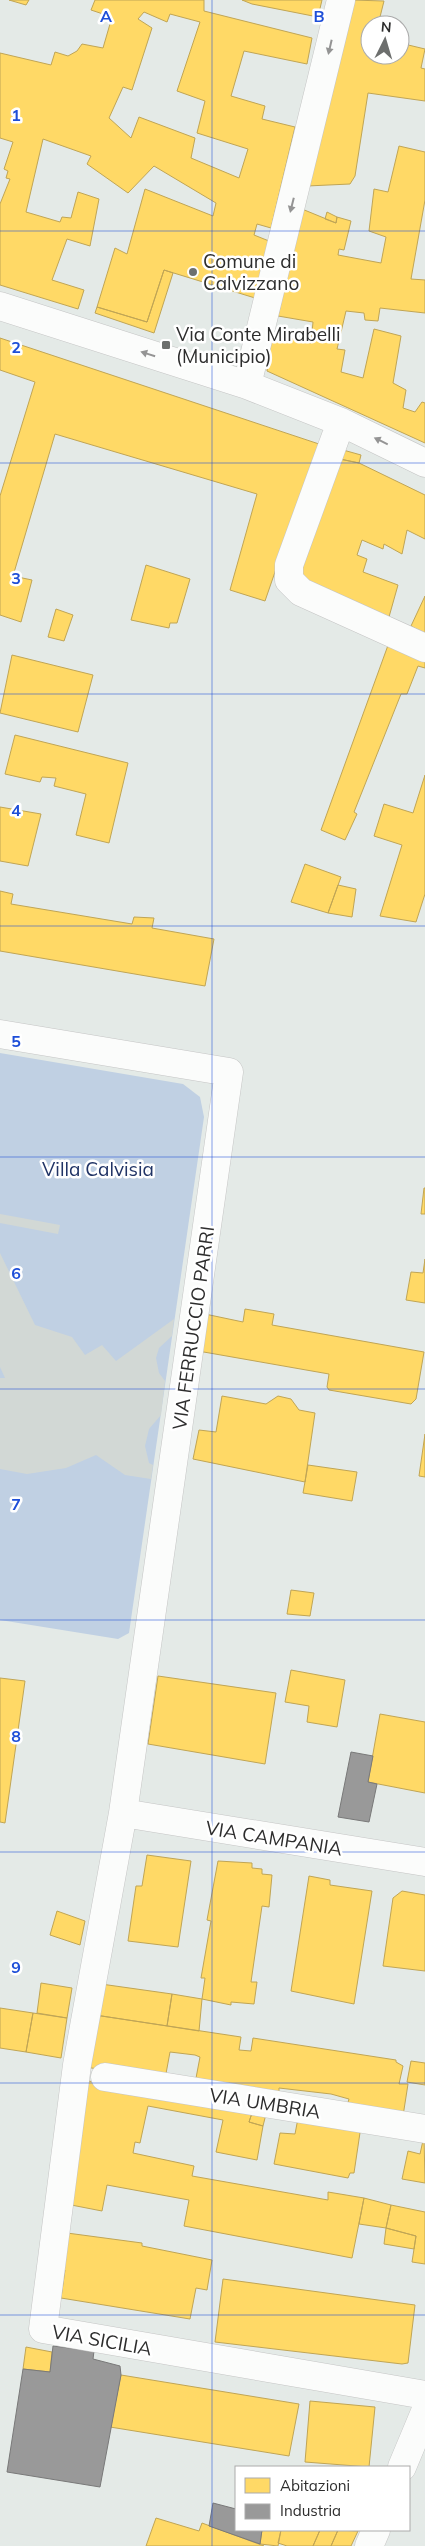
<svg xmlns="http://www.w3.org/2000/svg" width="425" height="2546" font-family="Mulish,sans-serif">
	<style>
		.green { fill: #c0d0e3 }
		.plaza { fill: #d2d8d5 }
		.homes { fill: #ffd966; stroke: #c0a555; fill-rule: evenodd }
		.industry { fill: #999; stroke: #797979 }
		.lines { fill: none; stroke-linecap: round; stroke-linejoin: round }
		.minor-casing { stroke: #c5c5c5; stroke-width: 29 }
		.minor { stroke: #fbfcfb; stroke-width: 28 }
		.oneway { fill: #949494 }
		.grid { fill: none; stroke: #1d4ed8; stroke-width: 1; stroke-opacity: 0.55 }
		.poi-dot { fill: #6d6f6e; stroke: #fff; stroke-width: 2 }
		.labels { text-anchor: middle; stroke-width: 5; stroke-linejoin: round; paint-order: stroke }
		.poi-label { font-size: 19px; fill: #2d2d2d; stroke: #fff; text-anchor: start }
		.park-label { font-size: 19px; fill: #213466; stroke: #fff }
		.street-label { font-size: 19px; fill: #2d2d2d; stroke: #fff }
		.grid-label { font-size: 16px; text-anchor: middle; font-weight: bold; fill: #1d4ed8; stroke: #fff; stroke-width: 5; stroke-linejoin: round; paint-order: stroke }
	</style>
	<rect width="100%" height="100%" fill="#e4eae7"/>
	<!-- green -->
	<path class="green" d="M0,1053L183,1084L200,1097L204,1117L129,1633L118,1639L0,1620Z"/>
	<!-- plaza -->
	<path class="plaza" d="M0,1214L60,1225L58,1234L0,1223Z
		M0,1253L35,1325L72,1337L85,1355L102,1345L116,1361L174,1319L172,1336L159,1348L156,1358L159,1373L165,1381L161,1415L149,1429L145,1446L149,1463L153,1465L151,1479L125,1475L96,1455L66,1468L27,1474L0,1469V1378H5L0,1367Z"/>
	<!-- homes -->
	<path class="homes" d="M9,0H29L26,5Z
		M95,0H204V11L312,38L307,64L244,51L231,96L265,106L262,119L295,127L271,228L257,224L254,235L269,241L255,298L164,270L147,322L97,307L115,248L127,254L145,189L213,216L216,203L154,166L128,193L87,164L91,156L43,139L26,212L60,222L62,217L71,218L78,192L99,199L90,246L67,239L52,280L84,290L78,309L0,285V204L10,179L6,178L8,171L4,169L13,142L0,138V53L51,65L55,52L68,56L77,51L82,44L103,48L112,17L91,10ZM144,12L167,22L170,14L200,22L177,91L205,101L197,133L248,149L239,178L191,158L195,138L139,117L131,138L109,118L123,87L132,90L152,28L138,19Z
		M242,0H322L318,17L252,4Z
		M352,0L384,1L378,25H370V55H400V43L425,49L421,68L425,69V101L368,93L355,176L350,184L307,186Z
		M399,146L425,152V200L411,279L425,280V313L380,308L378,321L365,320L364,313L346,311L337,349L345,350L341,372L363,378L374,329L401,336L393,383L406,390L403,408L415,412L422,402L425,403V443L267,371L272,334L311,343L313,322L278,316L302,209L336,223L337,217L351,221L344,250L339,249L338,255L381,263L386,237L369,231L374,189L388,192Z
		M327,212L337,217L336,223L325,219Z
		M164,270L173,273L154,333L95,313L97,307L147,322Z
		M0,338L319,444L265,601L230,590L257,494L55,434L13,576L32,580L21,622L0,615V496L35,382L0,370Z
		M336,448L361,455L359,463L335,458Z
		M335,458L359,463L425,495V539L407,530L402,554L384,544L383,549L362,540L357,555L367,559L363,572L398,585L387,624L317,594L299,572Z
		M146,565L190,579L177,623H170L169,628L131,620Z
		M425,596V634L411,626Z
		M56,609L73,615L64,641L48,637Z
		M391,637L425,652V668L418,666L407,694H401L354,812L357,814L345,840L321,830Z
		M12,655L93,675L78,732L0,713Z
		M15,735L128,763L109,843L76,835L86,794L54,786L56,778L42,777L40,782L5,774Z
		M425,775V894L416,922L380,916L402,845L374,836L384,804L413,813Z
		M0,807L41,814L28,866L0,861Z
		M305,864L341,877L328,913L291,902Z
		M338,885L356,889L352,917L328,913Z
		M0,891L13,894L11,904L132,924L134,917L154,918L152,928L214,939L205,986L0,951Z
		M424,1188H425V1214H421Z
		M425,1259V1303L406,1300L411,1272L423,1273Z
		M245,1309L274,1314L272,1325L424,1352L416,1399L411,1404L329,1390L327,1387L329,1374L198,1351L205,1314L243,1322Z
		M222,1396L266,1404L278,1396L291,1399L299,1410L315,1413L305,1482L193,1459L199,1430L216,1432Z
		M425,1434V1477L419,1476Z
		M308,1465L357,1472L352,1501L303,1493Z
		M291,1590L314,1593L310,1616L287,1614Z
		M291,1670L345,1680L337,1727L307,1722L309,1706L285,1702Z
		M158,1676L276,1693L265,1764L148,1744Z
		M0,1678L25,1681L5,1823L0,1822Z
		M380,1714L425,1722V1793L368,1782Z
		M147,1855L191,1861L178,1947L128,1941L136,1886H142Z
		M218,1861L252,1863V1868L262,1869V1874L272,1875L269,1907L262,1906L251,1982H257L254,2004L231,2002V2005L202,1999L205,1978H201L211,1921L207,1920Z
		M309,1876L330,1880V1885L372,1891L354,2004L291,1991Z
		M402,1891L425,1895V1971L383,1966L393,1898Z
		M57,1911L85,1921L80,1945L50,1935Z
		M41,1983L72,1988L67,2018L37,2013Z
		M101,1984L172,1994L167,2026L95,2015Z
		M172,1994L202,1999L199,2031L167,2026Z
		M0,2008L33,2013L26,2052L0,2048Z
		M33,2013L67,2018L61,2058L26,2052Z
		M95,2015L241,2037L239,2050L251,2051L253,2038L396,2060V2062L403,2066L399,2084H408L403,2116L347,2106L349,2099L331,2094L279,2088V2093L196,2078L200,2057L195,2055L170,2052L165,2079L85,2067Z
		M411,2061L425,2063V2085L407,2082Z
		M83,2080L253,2110L249,2122L263,2126L257,2160L216,2152L223,2120L148,2106L140,2143L135,2142L133,2153L194,2166L192,2176L328,2200V2192L364,2198L352,2258L184,2226L189,2200L107,2185L102,2211L61,2203Z
		M253,2110H267L263,2126L249,2122Z
		M299,2113L361,2126L354,2173H350L348,2178L274,2164L280,2133L295,2134Z
		M424,2136L425,2183L402,2179L408,2151L420,2154Z
		M364,2198L391,2205L386,2228L359,2224Z
		M391,2205L425,2212V2264L412,2262L416,2236L386,2228Z
		M386,2228L416,2236L414,2249L384,2244Z
		M67,2233L142,2243V2246L212,2260L207,2290L196,2288L190,2319L61,2298L65,2270L60,2266Z
		M223,2279L415,2305L408,2363L402,2364L215,2342Z
		M26,2347L52,2352L50,2372L23,2369Z
		M121,2375L299,2404L289,2456L110,2427Z
		M310,2401L375,2407L369,2467L305,2462Z
		M156,2518L199,2531L202,2523L264,2546H146Z
		M262,2530H281L278,2546L260,2544Z
		M281,2530H320L313,2546H287L278,2543Z
		M320,2530H338L331,2546H313Z
		M338,2530L358,2531L351,2546H331Z"/>
	<!-- industry -->
	<path class="industry" d="M351,1752L373,1756L368,1782L377,1784L369,1822L338,1817Z
		M53,2346L94,2351L93,2359L120,2366L121,2375L100,2487L7,2472L23,2369L50,2372Z
		M213,2503L236,2509V2530H262L260,2544L209,2526Z"/>
	<g class="lines">
		<defs>
			<path id="minor" d="M0,306L247,385L341,422L425,463
				M247,385L341,0
				M341,422L289,565V580L301,592L425,648
				M0,1034L229,1072L123,1813L77,2065L43,2329L425,2395
				M123,1813L425,1862
				M105,2077L425,2129
				M402,2467L425,2412
				M369,2546L376,2530"/>
		</defs>
		<!-- minor casing -->
		<use href="#minor" class="minor-casing"/>
		<!-- minor -->
		<use href="#minor" class="minor"/>
	</g>
	<!-- one-way arrows -->
	<defs><path id="oneway-solid" d="M-6-.8H1V-3.2L6.5 0L1 3.2V.8H-6Z" transform="scale(1.25)"/></defs>
	<g class="oneway">
		<use href="#oneway-solid" transform="translate(330 47) rotate(103)"/>
		<use href="#oneway-solid" transform="translate(292 205) rotate(104)"/>
		<use href="#oneway-solid" transform="translate(148 354) rotate(-162)"/>
		<use href="#oneway-solid" transform="translate(381 441) rotate(-154)"/>
	</g>
	<!-- grid -->
	<path class="grid" d="M212,0V2546M0,231H425M0,463H425M0,694H425M0,926H425M0,1157H425M0,1389H425M0,1620H425M0,1852H425M0,2083H425M0,2315H425"/>
	<!-- markers -->
	<g class="poi-dot">
		<circle cx="193" cy="272" r="5"/>
		<rect x="161" y="340" width="10" height="10" rx="2.5"/>
	</g>
	<g class="labels">
		<!-- poi labels -->
		<g class="poi-label">
			<text x="203" y="268">Comune di<tspan x="203" dy="22">Calvizzano</tspan></text>
			<text x="176" y="341">Via Conte Mirabelli<tspan x="176" dy="22">(Municipio)</tspan></text>
		</g>
		<!-- park labels -->
		<g class="park-label">
			<text x="98" y="1176">Villa Calvisia</text>
		</g>
		<!-- street labels -->
		<g class="street-label">
			<text transform="translate(193 1328) rotate(-82)" y="7">VIA FERRUCCIO PARRI</text>
			<text transform="translate(274 1838) rotate(9)" y="7">VIA CAMPANIA</text>
			<text transform="translate(265 2103) rotate(9)" y="7">VIA UMBRIA</text>
			<text transform="translate(102 2340) rotate(10)" y="7">VIA SICILIA</text>
		</g>
	</g>
	<g class="grid-label">
		<text x="106" y="22">A</text>
		<text x="319" y="22">B</text>
		<text x="16" y="121">1</text>
		<text x="16" y="353">2</text>
		<text x="16" y="584">3</text>
		<text x="16" y="816">4</text>
		<text x="16" y="1047">5</text>
		<text x="16" y="1279">6</text>
		<text x="16" y="1510">7</text>
		<text x="16" y="1742">8</text>
		<text x="16" y="1973">9</text>
	</g>
	<!-- legend -->
	<rect x="235" y="2466" width="175" height="65" fill="#ffffff" stroke="#ababab"/>
	<rect x="245" y="2478" width="25" height="15" fill="#ffd966" stroke="#ababab"/>
	<text x="280" y="2491" font-size="15" fill="#2d2d2d">Abitazioni</text>
	<rect x="245" y="2504" width="25" height="15" fill="#999999" stroke="#ababab"/>
	<text x="280" y="2516" font-size="15" fill="#2d2d2d">Industria</text>
	<!-- north arrow -->
	<g transform="translate(385 40) rotate(5)"><circle r="24" fill="#ffffff" stroke="#ababab"/>
	<path d="M0-4L9 19L0 12L-9 19Z" fill="#6d6f6e"/>
	<text y="-8" font-size="14" font-weight="bold" text-anchor="middle" fill="#2d2d2d">N</text>
	</g>
</svg>
